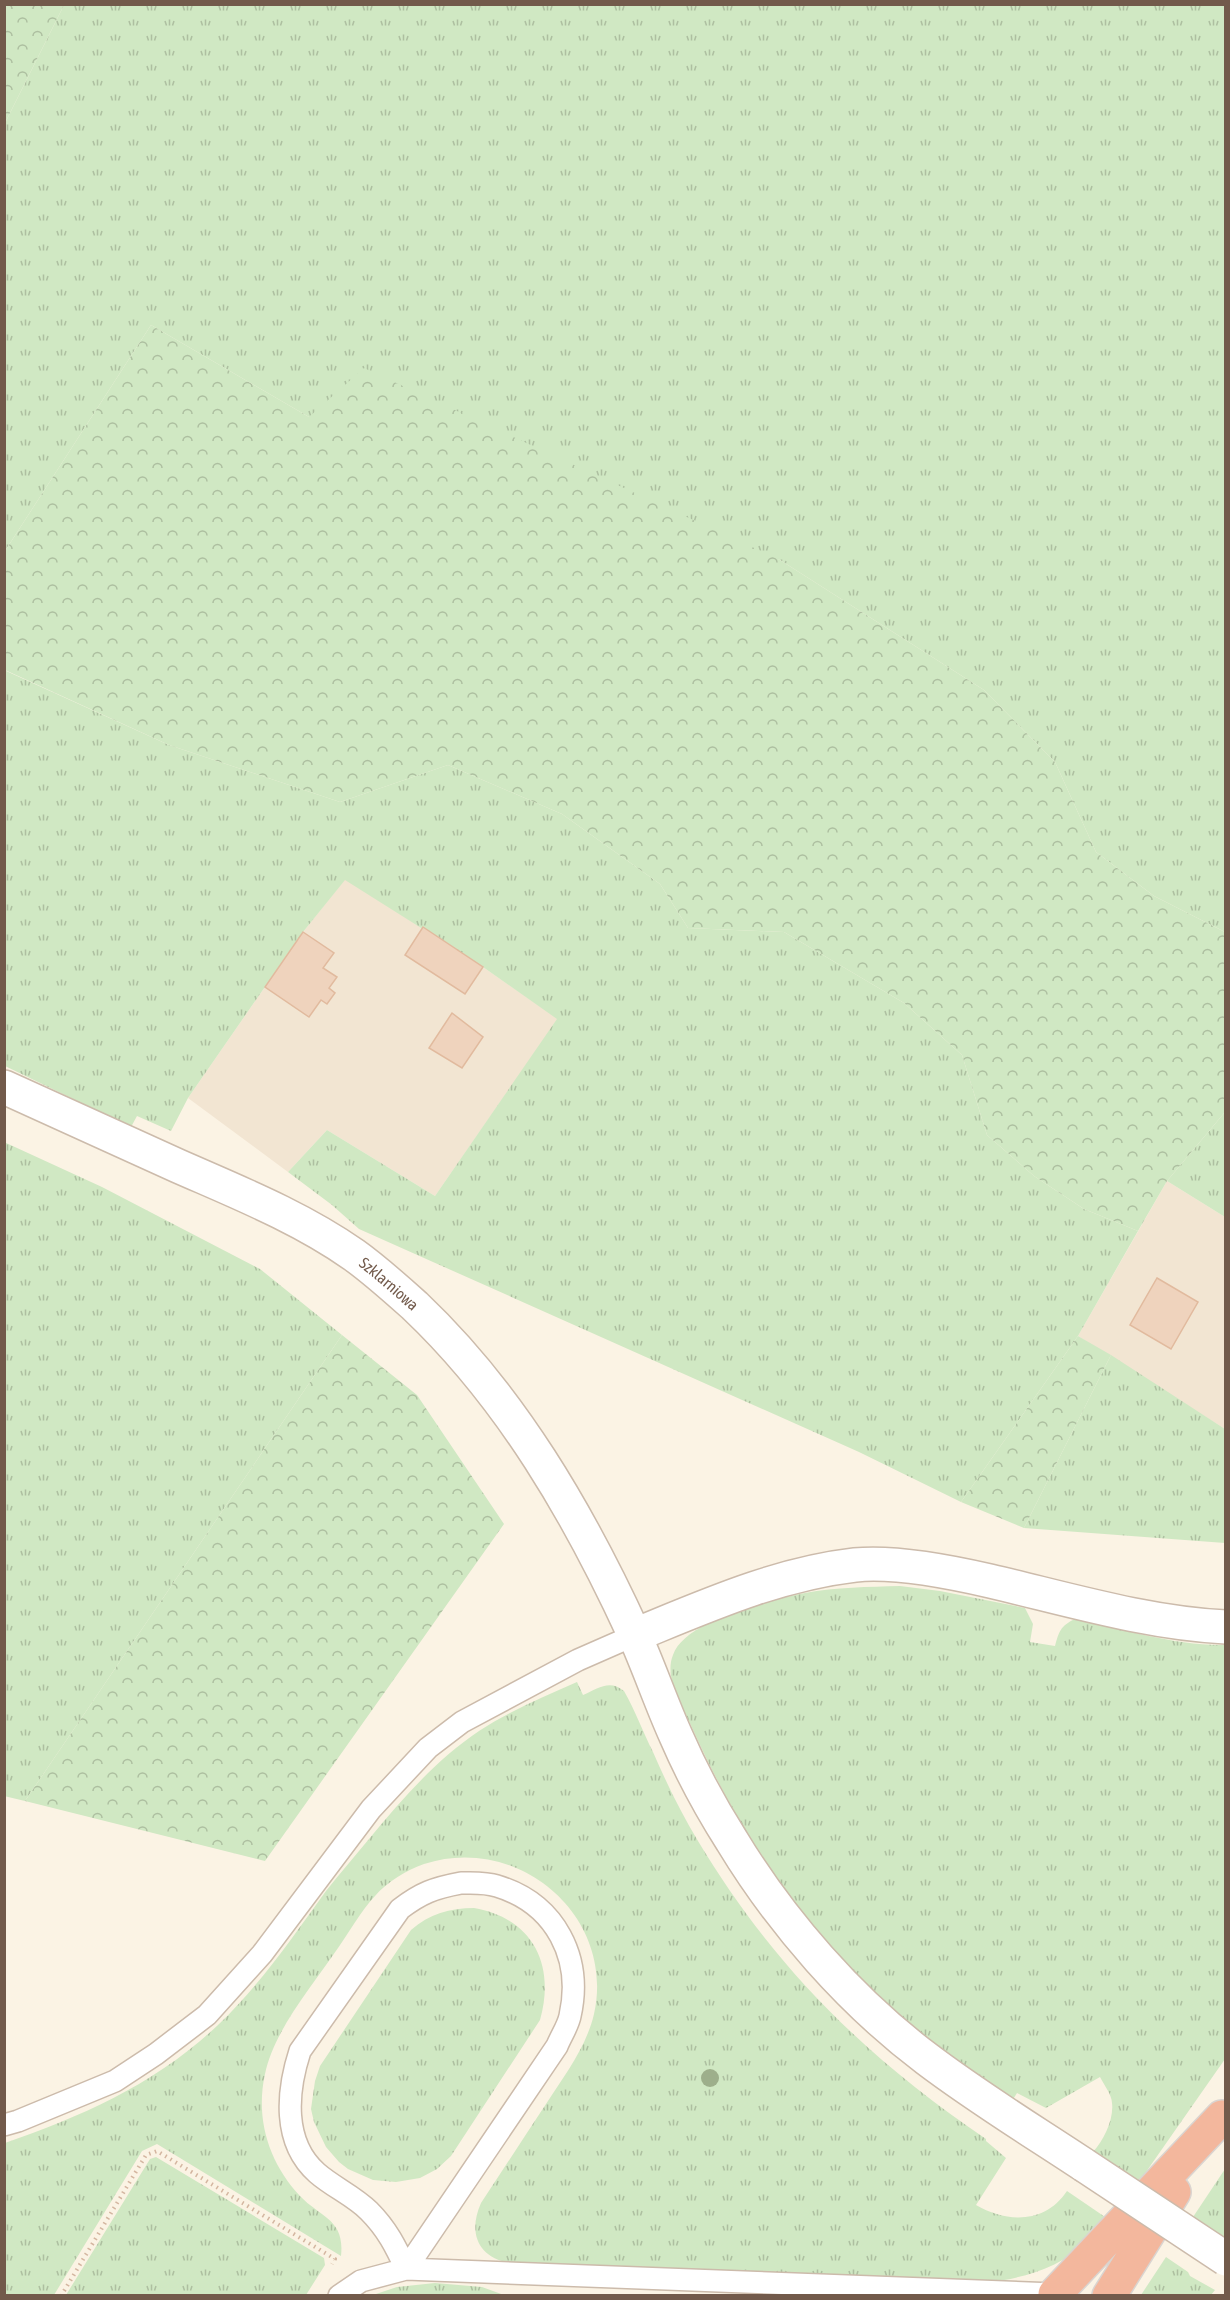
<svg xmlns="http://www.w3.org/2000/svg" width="1230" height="2300" font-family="'Asap Condensed',sans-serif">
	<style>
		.residential { fill: #f2e5d2 }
		.grass { fill: url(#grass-tufts) }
		.forest { fill: url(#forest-crowns) }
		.building { fill: #efd3bd; stroke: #e1ba9e; stroke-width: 1.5 }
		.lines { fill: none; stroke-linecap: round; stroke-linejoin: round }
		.lane-casing { stroke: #ccbbab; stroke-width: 24 }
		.street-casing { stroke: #ccbbab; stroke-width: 36 }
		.highway-casing { stroke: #dad4d0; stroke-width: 36 }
		.path { stroke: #d4b6a0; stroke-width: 4; stroke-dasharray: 1.5 4.5; stroke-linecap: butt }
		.lane { stroke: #fff; stroke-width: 21 }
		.street { stroke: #fff; stroke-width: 33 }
		.highway { stroke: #f3b79d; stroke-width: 33 }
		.street-bridge-casing { stroke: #ccbbab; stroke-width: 36; stroke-linecap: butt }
		.street-bridge { stroke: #fff; stroke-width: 33 }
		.tree { fill: #9daf8b }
		.labels { text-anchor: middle; stroke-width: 6; stroke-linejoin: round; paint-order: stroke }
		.street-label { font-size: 16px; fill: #725a4b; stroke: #fef7ea }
	</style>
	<defs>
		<pattern id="grass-tufts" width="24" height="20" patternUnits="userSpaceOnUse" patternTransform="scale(1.5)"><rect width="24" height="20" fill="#d0e8c3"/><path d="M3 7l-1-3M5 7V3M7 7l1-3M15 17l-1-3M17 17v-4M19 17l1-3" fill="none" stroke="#adbfa0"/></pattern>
		<pattern id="forest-crowns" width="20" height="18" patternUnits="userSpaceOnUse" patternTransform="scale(1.5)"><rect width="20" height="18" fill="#d0e8c3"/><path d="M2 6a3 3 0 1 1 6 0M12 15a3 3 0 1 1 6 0" fill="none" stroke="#adbfa0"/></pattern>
	</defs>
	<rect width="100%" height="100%" fill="#fbf3e4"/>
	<!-- residential -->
	<path class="residential" d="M345,879L483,967L558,1019L435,1196L327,1130L288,1172L188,1098L303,932Z
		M1167,1181L1225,1217V1429L1078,1336Z"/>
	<!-- grass -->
	<path class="grass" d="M64,5H1225V932L1154,896L1096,852L1055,762L984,690L780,560L309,417L151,325L5,551V123Z
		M4,670L169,745L340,802L448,765L562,814L660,884L688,928L784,932L904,1003L962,1055L987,1135L1034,1176L1084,1209L1138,1231L1078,1336L961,1502L859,1452L359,1229L332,1205L288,1172L327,1130L435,1196L557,1019L483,967L345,880L303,932L188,1098L171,1131L137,1116L131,1127L5,1066Z
		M1225,1112V1217L1167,1181Z
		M4,1142L102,1187L260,1269L342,1335L25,1801L4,1796Z
		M1111,1355L1225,1429V1543L1024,1528Z
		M900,1586L940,1591L1025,1608L1033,1624L1030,1642L1055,1646C1059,1632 1060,1626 1075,1619C1124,1629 1175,1646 1225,1645V2059L1139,2182L1093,2152C1104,2140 1114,2119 1112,2103C1112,2095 1104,2085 1100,2077L1046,2108L1017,2093L1012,2101C986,2083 960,2065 934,2046C828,1965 748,1852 694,1732C685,1710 663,1679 673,1655C685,1620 771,1600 805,1593C836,1587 868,1587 900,1586Z
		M577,1682L583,1695C598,1688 610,1679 624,1691C635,1710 643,1732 653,1752C666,1782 681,1813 698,1841C773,1966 865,2057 986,2139V2141L1006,2158L976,2205C1007,2223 1045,2224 1067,2191L1108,2219C1101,2227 1094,2236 1086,2243C1061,2267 1022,2279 988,2282L510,2263C477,2257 468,2232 481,2203C503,2170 524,2137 546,2104C564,2076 586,2048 594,2014C616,1916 518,1833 424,1864C407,1870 387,1882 375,1896C361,1911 350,1931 338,1948C313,1985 274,2030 265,2074C255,2119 269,2163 300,2196C321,2218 345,2219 341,2256L157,2144L142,2151L54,2295L5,2296V2143C83,2116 157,2083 218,2025C260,1985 292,1938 326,1891C340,1873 355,1856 369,1839C403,1798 436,1760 479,1731C510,1711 543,1697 577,1682Z
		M474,1908C532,1918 556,1964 540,2020L451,2156L437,2169L420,2178L396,2182L373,2180L348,2169L339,2162L326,2147L314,2122L311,2109L315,2081L320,2066L411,1930C429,1914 450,1908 474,1908Z
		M156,2157L324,2258L325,2265L306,2295H66L150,2159Z
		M1225,2169V2238L1193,2217Z
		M1166,2257L1188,2272L1190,2276L1215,2290L1211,2295H1141Z
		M435,2283L482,2287L504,2295H373L397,2287Z"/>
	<!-- forest -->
	<path class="forest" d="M5,4L64,5L5,123L4,5Z
		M151,325L309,417L364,368L780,560L984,690L1055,762L1096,852L1154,896L1225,932V1112L1167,1181L1138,1231L1084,1209L1034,1176L987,1135L962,1055L904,1003L784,932L688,928L660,884L562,814L448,765L340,802L169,745L5,670V551Z
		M342,1335L417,1395L504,1524L265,1861L25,1801Z
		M1078,1336L1111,1355L1024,1528L961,1502Z"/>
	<!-- building -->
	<path class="building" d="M423,927L483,967L465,994L405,955Z
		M303,932L334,953L323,968L337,977L329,988L335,993L327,1004L321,1000L309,1017L265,987Z
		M452,1013L483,1037L462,1068L429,1048Z
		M1157,1278L1198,1302L1171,1349L1130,1325Z"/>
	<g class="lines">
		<defs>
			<path id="lane" d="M461,1883C473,1883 485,1882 497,1886C556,1904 583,1958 570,2016C568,2026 561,2036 557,2046L406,2269C396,2247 387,2229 369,2211C354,2196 333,2187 317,2173C282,2142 287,2091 300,2051L400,1909C421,1893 434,1888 461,1883Z
				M4,2125L18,2121L115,2081L156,2054L207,2015L262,1954L371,1809L428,1748L462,1722L578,1660L635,1635
				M339,2296L361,2281L406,2269L1055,2294"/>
			<g id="street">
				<path id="s1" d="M4,1087C62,1113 120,1140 178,1166C237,1192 300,1217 354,1255C375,1270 396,1289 415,1306C511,1397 579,1514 634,1634C649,1667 661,1703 676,1736C692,1773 711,1808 732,1841C781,1922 851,2002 927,2059C977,2097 1031,2130 1084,2165"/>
				<path d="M635,1635C706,1606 777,1574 855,1565C894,1561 951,1572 990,1581C1067,1599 1146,1623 1226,1627"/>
			</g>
			<path id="highway" d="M1055,2294L1222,2117
				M1109,2296L1174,2192"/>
		</defs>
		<!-- lane casing -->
		<use href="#lane" class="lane-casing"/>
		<!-- street casing -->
		<use href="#street" class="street-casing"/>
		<!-- highway casing -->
		<use href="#highway" class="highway-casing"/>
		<!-- path -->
		<path class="path" d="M61,2296L146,2155L157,2151L335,2259L332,2264"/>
		<!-- lane -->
		<use href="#lane" class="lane"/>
		<!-- street -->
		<use href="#street" class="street"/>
		<!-- highway -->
		<use href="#highway" class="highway"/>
		<defs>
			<path id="street-bridge" d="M1084,2165L1226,2259"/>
		</defs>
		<!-- street-bridge casing -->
		<use href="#street-bridge" class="street-bridge-casing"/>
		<!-- street-bridge -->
		<use href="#street-bridge" class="street-bridge"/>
	</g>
	<!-- trees -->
	<circle class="tree" cx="710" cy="2078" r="9"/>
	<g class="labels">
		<!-- street labels -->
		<g class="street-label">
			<text dy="6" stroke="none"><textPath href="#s1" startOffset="434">Szklarniowa</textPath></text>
		</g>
	</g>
	<!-- border -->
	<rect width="1230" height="2300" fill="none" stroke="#725a4b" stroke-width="12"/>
</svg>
